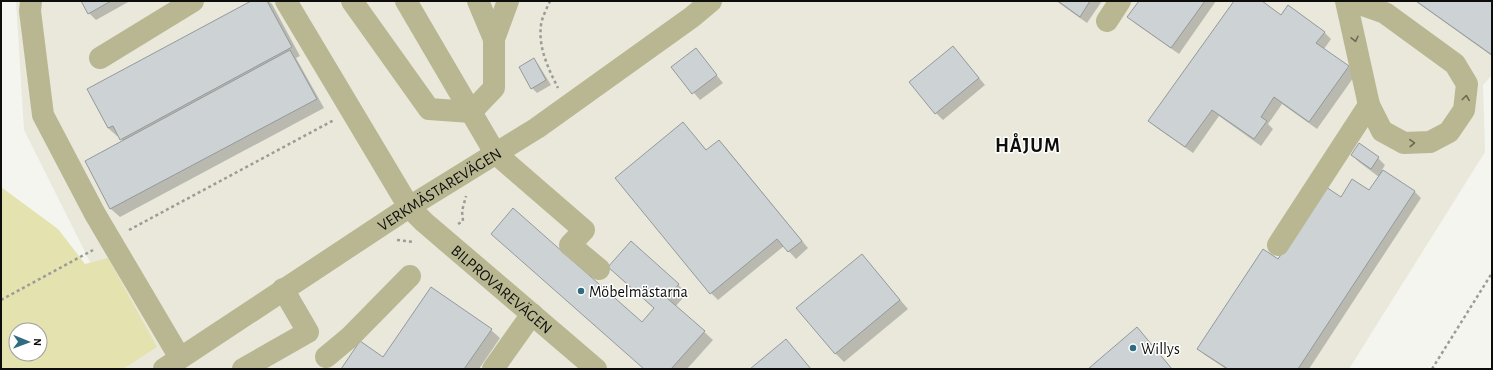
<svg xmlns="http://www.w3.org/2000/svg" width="1493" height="370" font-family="'Alegreya Sans',sans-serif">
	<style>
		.built { fill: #e9e8db; fill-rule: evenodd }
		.green { fill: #e4e2af; fill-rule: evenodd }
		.shadow { fill: #0003 }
		.building { fill: #cdd3d5; stroke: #94999b }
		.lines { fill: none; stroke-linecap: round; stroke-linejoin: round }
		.path { stroke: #9b9b97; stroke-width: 2.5; stroke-dasharray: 3 3; stroke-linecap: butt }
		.minor { stroke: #b8b792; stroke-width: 22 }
		.oneway { stroke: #6b6a55 }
		.poi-dot { fill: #2f6c82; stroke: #fff; stroke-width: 1.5 }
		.labels { text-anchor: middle; stroke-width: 3; stroke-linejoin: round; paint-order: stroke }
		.street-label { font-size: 16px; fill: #0d0d0b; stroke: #fff }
		.poi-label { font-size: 16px; fill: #0d0d0b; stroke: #fff; text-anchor: start }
		.district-label { font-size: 20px; font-weight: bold; letter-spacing: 1px; fill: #0d0d0b; stroke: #fff }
	</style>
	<rect width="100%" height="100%" fill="#f5f5ef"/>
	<!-- built -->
	<path class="built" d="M16,1H1492V75L1483,85L1485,152L1349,369H1V321L91,264L24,130ZM16,330H40V354H16Z"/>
	<!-- green -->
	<path class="green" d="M1,187L58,229L85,264L108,258L157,347L123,369H1ZM16,330H40V354H16Z"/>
	<!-- shadow -->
	<path class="shadow" d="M82,1H130L96,20L89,13Z
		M253,1H269L272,4L300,56L296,58L324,108L120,217L111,209L87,161L123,141L119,135L117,136L108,128L88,90Z
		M1056,1H1102L1087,23Z
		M1140,1H1216L1179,54L1136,24L1129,17Z
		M1235,1H1260L1281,16L1324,32L1331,39L1324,49L1349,67L1356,74L1317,129L1282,104L1268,124L1273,129L1261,146L1219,116L1193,153L1157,128L1150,121Z
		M1415,1H1492V56Z
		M696,50L723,83L700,100L673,68Z
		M960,55L985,85L943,120L936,113Z
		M533,59L538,64L551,85L537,93L532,88Z
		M683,123L707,151L719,141L726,148L808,248L796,259L784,246L718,300L711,293Z
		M1352,155L1378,158L1385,165L1382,170L1414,191L1421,198L1309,369H1226L1205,355L1198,349L1278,260L1341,198L1370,192L1379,177L1359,162Z
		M631,242L687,293L676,306L713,340L687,369H644L655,309L609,267Z
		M862,255L908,309L844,362L835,353Z
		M491,330L500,338L479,369H342Z"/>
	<!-- building -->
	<path class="building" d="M81,1H111L88,14Z
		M251,1H267L292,47L120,140L113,126L108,128L87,89Z
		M1058,1H1090L1080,17Z
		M1139,1H1205L1171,48L1127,17Z
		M1234,1H1262L1281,15L1288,5L1325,32L1316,43L1349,66L1309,122L1274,97L1261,117L1267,121L1254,139L1212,110L1185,147L1148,121Z
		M1416,1H1492V55Z
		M953,46L979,78L935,114L909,82Z
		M696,48L717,75L692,94L671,67Z
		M290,50L317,99L110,209L85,161Z
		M534,58L546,80L531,89L519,67Z
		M683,122L706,150L719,140L802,241L788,252L777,239L710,294L615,178Z
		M1359,143L1379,157L1371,169L1351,155Z
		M1383,170L1415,191L1298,369H1228L1197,349L1263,249L1278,259L1326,187L1341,197L1352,179L1369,190Z
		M513,208L642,322L654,308L608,267L631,241L679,284L667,298L705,331L671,369H644L491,234Z
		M862,254L900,300L835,354L796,308Z
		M431,287L492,329L464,369H341L360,341L383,357Z
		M1137,327L1172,369H1088Z
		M786,339L811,369H750Z"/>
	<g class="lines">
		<!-- path -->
		<path class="path" d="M550,1C547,8 542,17 541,25C538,47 548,68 558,88
			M458,224L463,221L462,211L466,196
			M129,230L334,120
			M397,240L414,242
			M1,300L93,250
			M1432,369L1492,273"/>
		<!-- minor -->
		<g class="minor">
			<path d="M31,1L30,11L43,115L95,214L180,358"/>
			<path id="s1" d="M286,1L409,207L424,222L596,369"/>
			<path d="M352,1L429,109L471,112L494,88V39L508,1"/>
			<path d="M406,1L495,153L584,230L570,245L599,269"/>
			<path d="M478,1L494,39"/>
			<path d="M1346,1L1369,105L1382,131L1404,143L1430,142L1449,132L1464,110L1467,84L1455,64L1385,13L1351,1"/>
			<path d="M1107,21L1120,1"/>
			<path d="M100,58L193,1"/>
			<path d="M1278,245L1369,105"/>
			<path d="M326,357L350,337L410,276"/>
			<path id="s2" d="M164,369L409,207L537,128L692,17L711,1"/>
			<path d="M243,369L308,332L283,289"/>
			<path d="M493,369L532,314"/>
		</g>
	</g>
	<!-- one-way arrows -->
	<defs><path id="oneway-chevron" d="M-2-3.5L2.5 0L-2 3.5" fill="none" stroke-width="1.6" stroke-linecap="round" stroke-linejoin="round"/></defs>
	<g class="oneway">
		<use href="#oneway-chevron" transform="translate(1355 39) rotate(77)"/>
		<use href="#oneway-chevron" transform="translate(1466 98) rotate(-83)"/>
		<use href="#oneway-chevron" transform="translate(1412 143) rotate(-3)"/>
	</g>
	<!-- markers -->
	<g class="poi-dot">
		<circle cx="581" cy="291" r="4"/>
		<circle cx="1133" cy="348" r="4"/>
	</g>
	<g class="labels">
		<!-- street labels -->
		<g class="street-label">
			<text dy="6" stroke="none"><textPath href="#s2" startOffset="329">VERKMÄSTAREVÄGEN</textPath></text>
			<text dy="6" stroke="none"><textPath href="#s1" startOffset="364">BILPROVAREVÄGEN</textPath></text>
		</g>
		<!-- poi labels -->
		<g class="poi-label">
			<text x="589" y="297">Möbelmästarna</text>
			<text x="1141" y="354">Willys</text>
		</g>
		<!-- district labels -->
		<g class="district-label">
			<text x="1028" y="152">HÅJUM</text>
		</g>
	</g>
	<!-- border -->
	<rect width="1493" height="370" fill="none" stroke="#0d0d0b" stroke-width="4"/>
	<!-- north arrow -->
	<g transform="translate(28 342) rotate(91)"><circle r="19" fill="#ffffff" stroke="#9e9e9d"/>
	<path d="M0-3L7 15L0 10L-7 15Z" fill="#2f6c82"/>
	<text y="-6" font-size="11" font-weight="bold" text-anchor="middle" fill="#0d0d0b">N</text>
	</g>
</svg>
